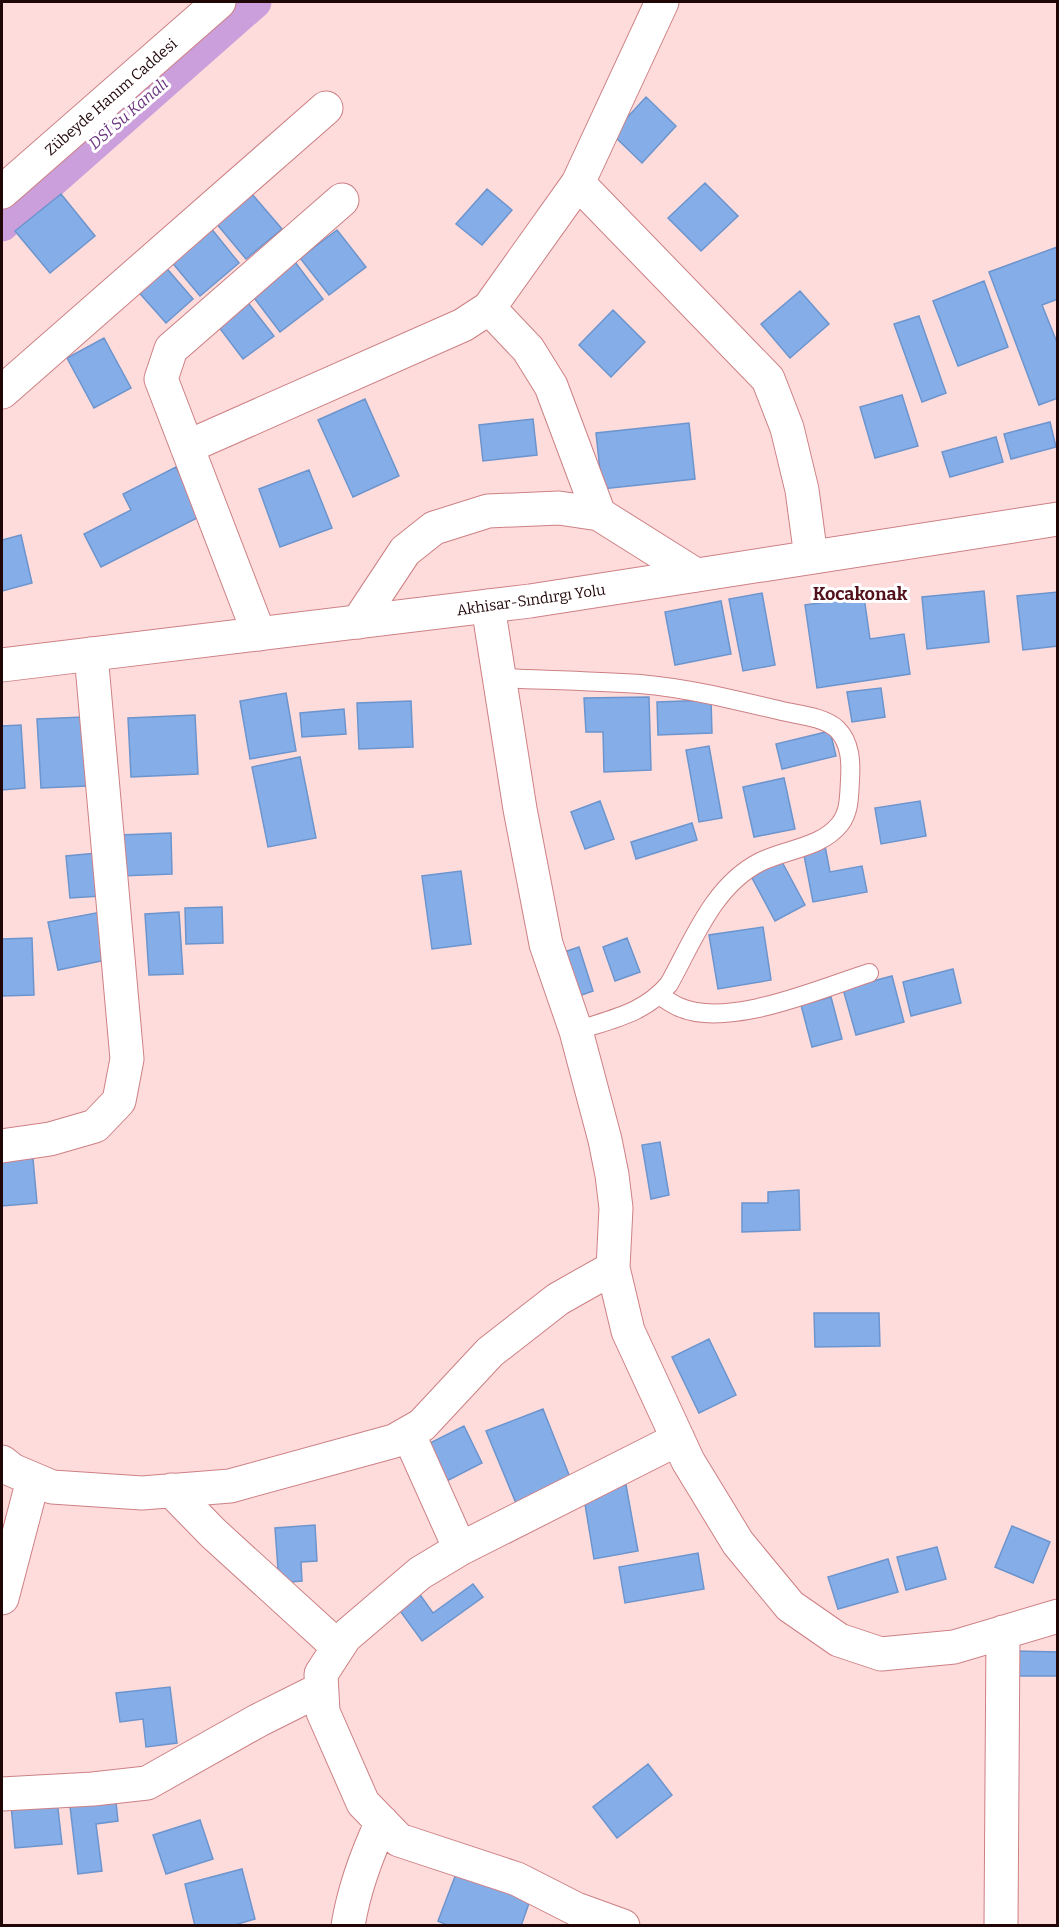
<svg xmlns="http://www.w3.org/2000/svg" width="1059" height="1927" font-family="Bitter,serif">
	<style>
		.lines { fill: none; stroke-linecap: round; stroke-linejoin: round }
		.canal { stroke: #cb9fdb; stroke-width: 33 }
		.building { fill: #85aee8; stroke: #6c94cd; stroke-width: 1.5 }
		.service-casing { stroke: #cd8084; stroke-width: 20 }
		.minor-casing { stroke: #cd8084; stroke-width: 35 }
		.tertiary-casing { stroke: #cd8084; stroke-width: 35 }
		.secondary-casing { stroke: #cd8084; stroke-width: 35 }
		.service { stroke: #fff; stroke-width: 18 }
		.minor { stroke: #fff; stroke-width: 33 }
		.tertiary { stroke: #fff; stroke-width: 33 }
		.secondary { stroke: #fff; stroke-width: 33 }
		.labels { text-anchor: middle; stroke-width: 6; stroke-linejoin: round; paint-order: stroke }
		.street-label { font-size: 15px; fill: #210608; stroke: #fff }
		.water-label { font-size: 16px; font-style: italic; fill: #6c367f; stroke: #fff }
		.quarter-label { font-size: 18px; font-weight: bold; fill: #52111b; stroke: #fff }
	</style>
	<rect width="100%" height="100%" fill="#fedcdc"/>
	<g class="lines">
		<!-- canal -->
		<path class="canal" d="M2,225L255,2"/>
	</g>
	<!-- building -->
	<path class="building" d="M646,97L676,126L642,163L612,134Z
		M705,183L738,216L701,251L668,218Z
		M487,189L512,210L482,245L456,224Z
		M61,194L95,236L50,273L15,231Z
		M252,194L282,229L246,259L216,223Z
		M210,227L239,263L200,296L170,260Z
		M337,230L366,267L329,295L300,258Z
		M1057,247L1058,299L1042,305L1058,345V398L1039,405L989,272Z
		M295,262L323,299L280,332L252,295Z
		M163,264L193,299L166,323L135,288Z
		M984,281L1008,347L958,366L933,301Z
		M800,291L829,324L790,358L761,324Z
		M245,299L274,336L243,359L215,322Z
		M613,310L645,342L611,377L579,345Z
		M919,316L946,393L922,402L894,324Z
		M104,338L131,388L94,408L67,358Z
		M902,395L918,446L875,458L860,407Z
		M365,399L399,476L353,497L318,420Z
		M533,419L537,455L483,461L479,425Z
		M1050,422L1056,447L1011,459L1004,434Z
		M689,423L695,479L602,489L596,433Z
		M996,437L1003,462L950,477L942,452Z
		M176,467L201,516L101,567L84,534L131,510L123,494Z
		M309,470L332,528L280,547L259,489Z
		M21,535L32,583L2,591V540Z
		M984,591L989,642L927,649L922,597Z
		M1058,592V646L1023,650L1017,596Z
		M762,593L775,665L743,671L729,599Z
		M864,597L870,639L904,634L910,674L817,688L805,605Z
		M721,601L731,654L675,665L665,612Z
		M881,688L885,717L852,722L847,692Z
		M286,693L296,751L250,759L240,701Z
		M649,697L651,770L604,772L603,732H586L584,698Z
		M711,700L712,733L658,735L657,702Z
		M411,701L413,747L359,749L357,703Z
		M344,709L346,734L302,737L300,713Z
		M195,715L198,774L131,777L128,718Z
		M84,717L87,786L41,788L37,719Z
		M21,725L25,788L2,790V726Z
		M830,731L836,756L782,769L776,744Z
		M709,746L722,818L699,822L686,750Z
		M300,757L316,838L268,847L252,767Z
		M784,778L795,829L754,837L743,787Z
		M600,801L614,839L585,849L571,812Z
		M920,801L926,836L881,844L875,808Z
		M692,823L697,840L636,859L631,842Z
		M171,833L172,874L120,876L119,835Z
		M825,846L830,872L862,866L867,892L813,902L803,850Z
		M97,853L101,896L70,898L66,856Z
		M781,860L805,905L775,921L751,876Z
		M461,871L471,944L432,949L422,876Z
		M222,907L223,943L186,944L185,908Z
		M101,912L111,959L58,970L48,922Z
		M179,912L183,974L149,975L145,914Z
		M763,927L771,980L718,989L709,935Z
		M32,938L34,995L2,996V939Z
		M627,938L640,972L615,981L603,947Z
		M579,947L593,991L576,997L561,953Z
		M953,969L961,1003L911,1016L903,982Z
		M892,976L904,1022L856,1035L843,989Z
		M831,997L842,1039L812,1047L801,1005Z
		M660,1142L669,1195L651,1199L642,1145Z
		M32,1148L37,1203L2,1206V1151Z
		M799,1190L800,1230L742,1232V1203H768V1192Z
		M814,1313H879L880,1346L815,1347Z
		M709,1339L736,1395L699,1413L672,1357Z
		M543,1409L573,1485L518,1508L486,1431Z
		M464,1426L482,1463L437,1486L418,1449Z
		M626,1485L638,1551L594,1559L583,1492Z
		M315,1525L317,1561L301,1562L302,1581L279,1583L275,1528Z
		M1012,1526L1050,1542L1033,1583L995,1567Z
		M937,1547L946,1579L906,1590L897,1557Z
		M698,1553L704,1589L625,1603L619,1567Z
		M888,1559L898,1592L838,1609L828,1577Z
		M473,1584L483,1597L422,1641L395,1604L416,1589L433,1613Z
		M1015,1651L1058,1652V1676H1015Z
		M170,1687L177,1743L146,1747L143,1719L120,1722L116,1693Z
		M648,1764L672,1795L617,1838L593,1807Z
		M115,1793L118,1821L96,1824L102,1871L78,1874L69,1798Z
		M57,1800L62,1844L15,1848L11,1805Z
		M200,1820L213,1859L166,1874L153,1835Z
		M459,1866L533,1892L521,1926H449L438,1921Z
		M242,1869L255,1919L231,1926H195L185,1884Z"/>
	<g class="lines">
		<defs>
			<path id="service" d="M499,678C546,680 593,681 640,684C687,688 736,700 782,711C800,715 824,717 837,729C851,743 851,763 850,780C849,795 850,811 840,824C821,848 786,849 760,862C713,886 693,941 669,984C644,1014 611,1019 576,1031
				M659,995C665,999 672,1004 679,1007C728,1029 819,989 869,973"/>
			<path id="minor" d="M578,183L768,379L787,428L802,490L811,557
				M489,308L528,349L551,386L599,514
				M2,392L326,108
				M187,447L463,325L489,308L578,183L662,2
				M488,606L520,809L546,944L576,1031L605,1140L612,1175L616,1208L613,1268L628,1331L688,1461L738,1543L790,1606L839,1640L881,1654L954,1647L1058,1616
				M358,622L405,551L434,528L488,511L559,508L599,514L696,575
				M259,634L161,379L171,349L342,200
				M2,1146L50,1139L95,1126L119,1101L127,1059L91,654
				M408,1433L460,1549
				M2,1462L12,1470L52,1487L142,1493L230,1486L394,1441L422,1425L490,1352L558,1299L613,1268
				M171,1490L213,1533L338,1647
				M2,1598L33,1480
				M2,1794L93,1789L147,1783L259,1720L321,1689
				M348,1926C354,1889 366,1856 382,1822
				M623,1926L576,1909L517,1879L399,1840L363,1803L323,1712L321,1674L345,1637L420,1573L460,1549L678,1439
				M1001,1926L1003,1632"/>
			<path id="tertiary" d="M2,192L219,2"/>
			<path id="secondary" d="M2,665L530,601L1058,519"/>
		</defs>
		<!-- service casing -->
		<use href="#service" class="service-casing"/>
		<!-- minor casing -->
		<use href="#minor" class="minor-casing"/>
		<!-- tertiary casing -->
		<use href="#tertiary" class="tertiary-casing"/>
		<!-- secondary casing -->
		<use href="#secondary" class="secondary-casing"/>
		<!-- service -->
		<use href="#service" class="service"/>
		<!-- minor -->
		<use href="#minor" class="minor"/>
		<!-- tertiary -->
		<use href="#tertiary" class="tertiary"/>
		<!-- secondary -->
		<use href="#secondary" class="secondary"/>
	</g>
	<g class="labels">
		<!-- street labels -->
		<g class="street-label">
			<text transform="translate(111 97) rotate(-41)" y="5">Zübeyde Hanım Caddesi</text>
			<text transform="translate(531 600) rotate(-8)" y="5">Akhisar-Sındırgı Yolu</text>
		</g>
		<!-- water labels -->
		<g class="water-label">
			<text transform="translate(128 113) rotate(-41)" y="6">DSİ Su Kanalı</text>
		</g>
		<!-- quarter labels -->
		<g class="quarter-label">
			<text x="860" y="600">Kocakonak</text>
		</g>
	</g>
	<!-- border -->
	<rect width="1059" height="1927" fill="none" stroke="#210608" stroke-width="6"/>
</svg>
